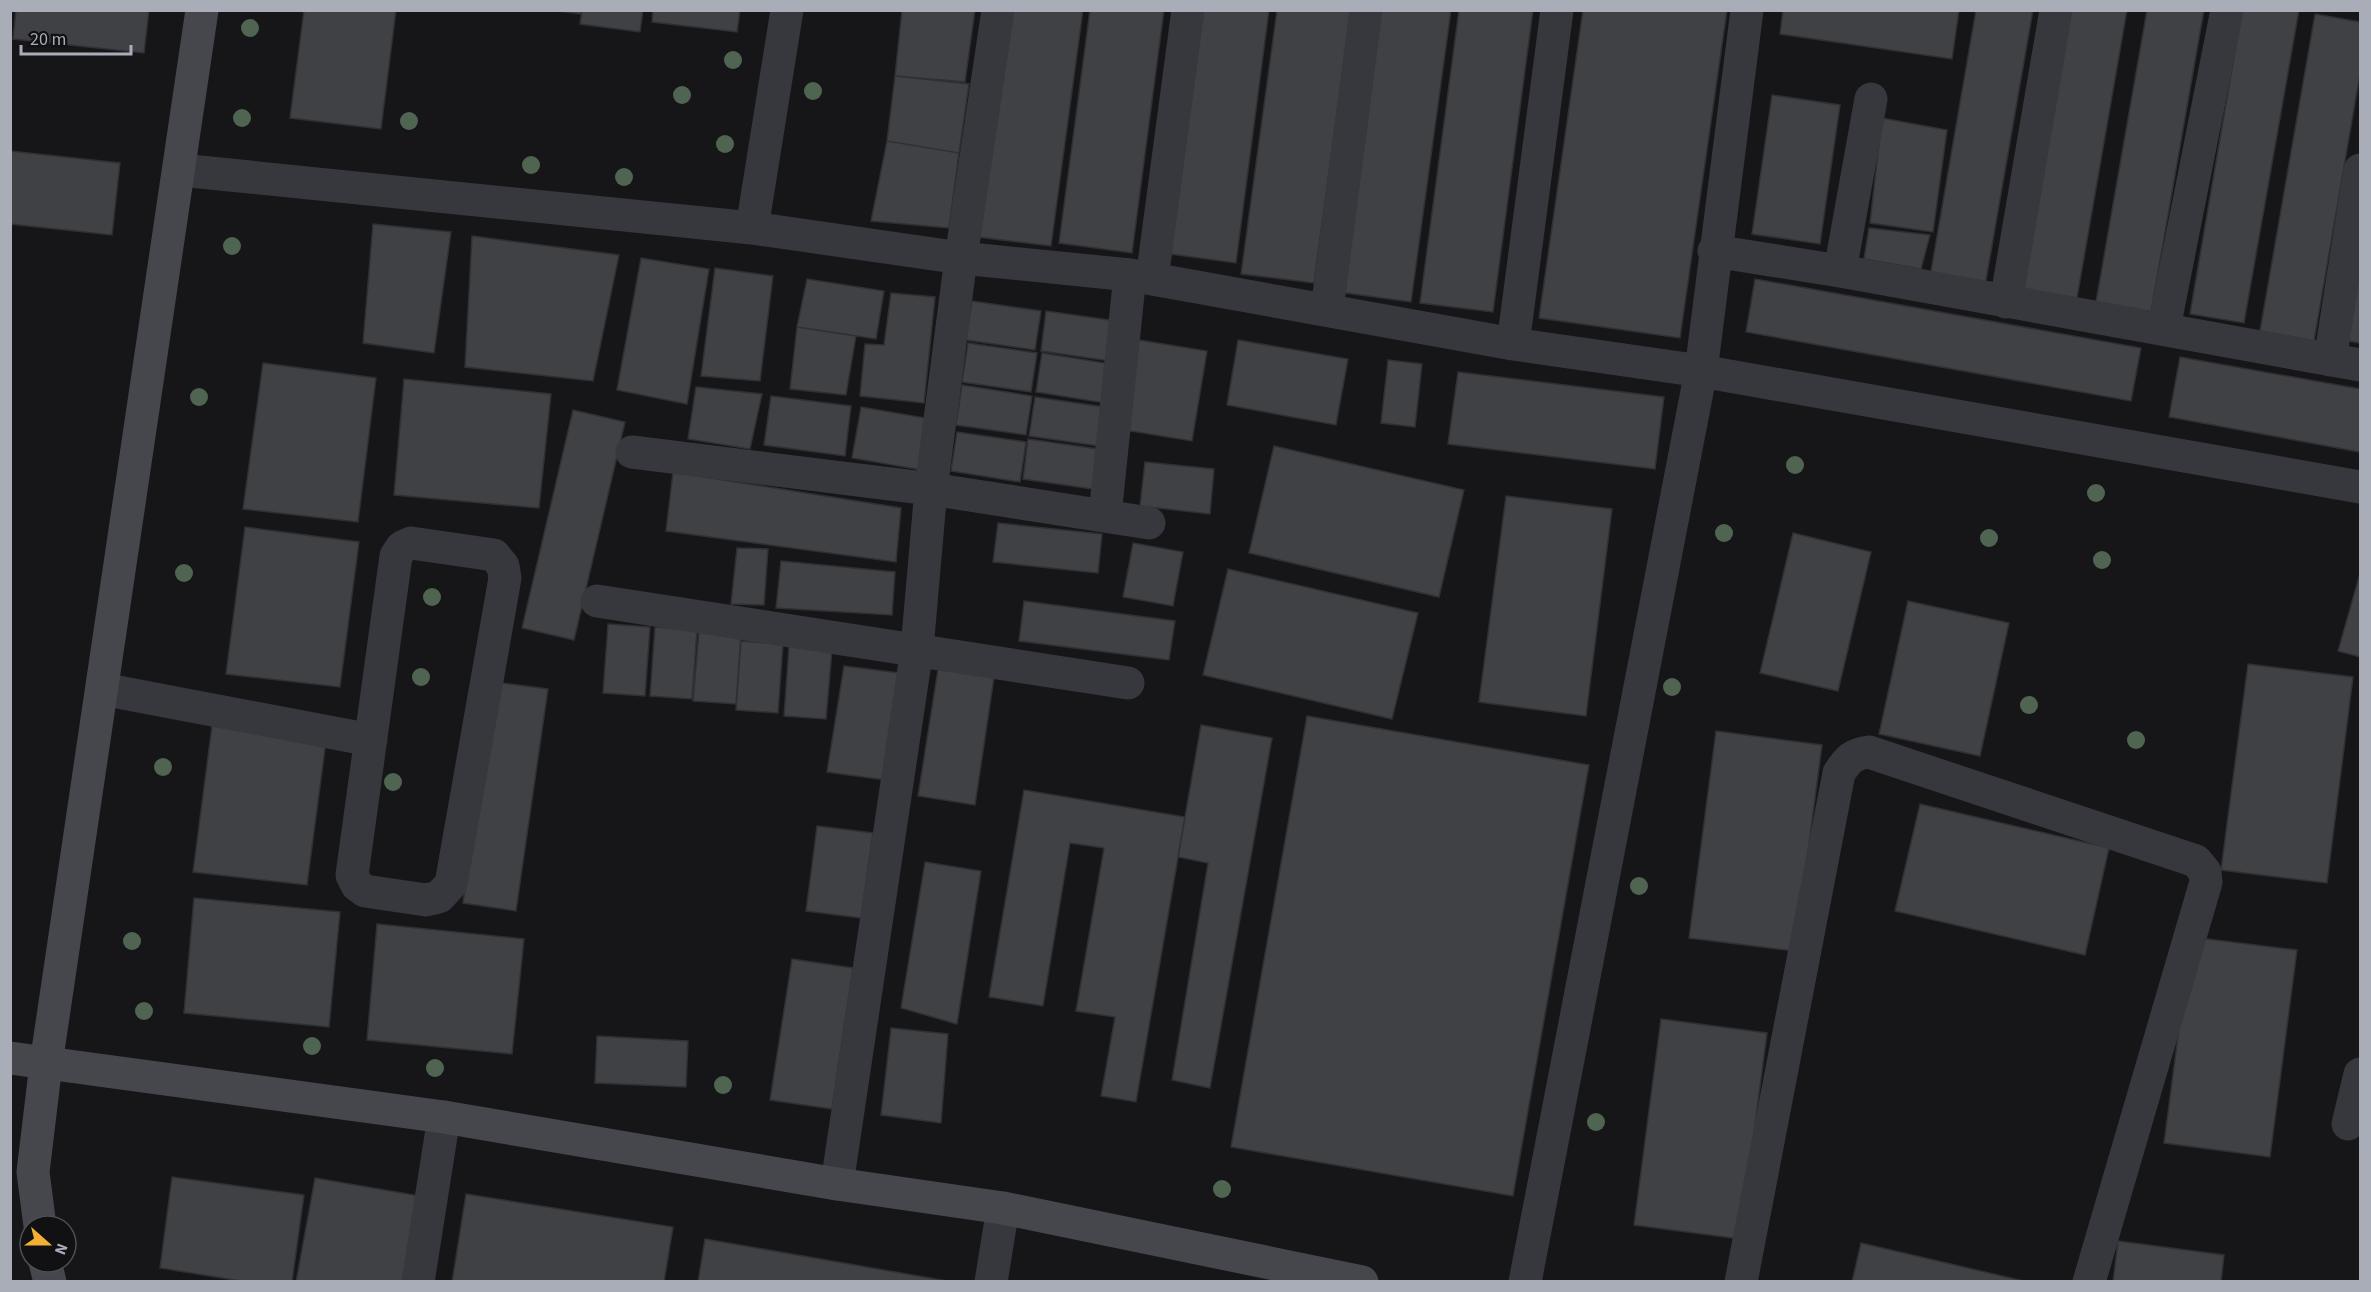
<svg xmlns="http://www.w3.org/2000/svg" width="2371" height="1292" font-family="'Source Sans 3',sans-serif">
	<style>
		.building { fill: #404145; stroke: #303034; stroke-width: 1.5 }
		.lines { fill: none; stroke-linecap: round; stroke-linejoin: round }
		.street { stroke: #37383d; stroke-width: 33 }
		.secondary { stroke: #45474d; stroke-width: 33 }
		.tree { fill: #506452 }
	</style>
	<rect width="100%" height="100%" fill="#161618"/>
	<!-- building -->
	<path class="building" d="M16,10H149L144,53L13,39Z
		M304,10H396L381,129L290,118Z
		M550,10H582L581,14Z
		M582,10H643L640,32L580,24Z
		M653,10H740L737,32L652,22Z
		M902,10H975L965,82L895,76Z
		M1009,10H1083L1051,246L978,237Z
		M1090,10H1164L1132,253L1059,243Z
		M1195,10H1269L1236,263L1163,253Z
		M1277,10H1351L1314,283L1241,274Z
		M1376,10H1451L1411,302L1339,292Z
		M1459,10H1533L1493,312L1420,303Z
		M1583,10H1727L1680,338L1539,318Z
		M1783,10H1959L1952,59L1780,34Z
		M1976,10H2033L1985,286L1930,277Z
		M2071,10H2127L2077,298L2023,289Z
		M2147,10H2204L2151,312L2096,302Z
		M2242,10H2299L2244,323L2190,314Z
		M2315,14L2360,22V74L2314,341L2260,331Z
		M895,76L969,84L959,153L887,141Z
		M1772,95L1840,105L1820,244L1752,234Z
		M1882,118L1947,130L1933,232L1870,223Z
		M887,141L959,153L949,228L871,221Z
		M10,151L120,163L112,235L10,224Z
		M373,224L451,232L434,353L363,343Z
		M1869,228L1930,235L1921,269L1864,259Z
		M2360,233V343L2342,340Z
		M472,236L619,255L593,381L465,367Z
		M641,258L709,269L687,404L617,390Z
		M715,268L773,276L760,381L701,376Z
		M807,279L884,291L876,339L797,327Z
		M1755,279L2141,348L2131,401L1746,332Z
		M891,293L935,297L924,403L860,396L865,344L884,345Z
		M972,301L1041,311L1035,350L966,340Z
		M1046,311L1116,321L1110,361L1041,351Z
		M797,327L856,336L846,395L790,389Z
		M1139,340L1207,351L1192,441L1124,430Z
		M1238,340L1348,359L1336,425L1227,405Z
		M968,343L1037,353L1031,392L962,382Z
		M1042,353L1111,364L1105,403L1036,392Z
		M2180,357L2360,389V452L2169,417Z
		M1388,360L1422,364L1415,427L1381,423Z
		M263,363L376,378L358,522L243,509Z
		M1458,372L1664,397L1655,469L1448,444Z
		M404,379L551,394L539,508L394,495Z
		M962,385L1032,396L1026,435L956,425Z
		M696,387L762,394L750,449L688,439Z
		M771,396L851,406L845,456L764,445Z
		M1035,397L1104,407L1099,446L1029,436Z
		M861,407L931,419L921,470L852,458Z
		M573,410L625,422L574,640L522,628Z
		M957,432L1026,442L1020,482L951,471Z
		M1028,439L1098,449L1092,489L1023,479Z
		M1274,446L1464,490L1439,597L1249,553Z
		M1145,462L1214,469L1210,514L1140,506Z
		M673,472L901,508L896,562L666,531Z
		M1506,496L1612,509L1586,716L1479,702Z
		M998,523L1102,534L1098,573L993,562Z
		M245,527L359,542L340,687L226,674Z
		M1793,533L1871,552L1838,691L1760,673Z
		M1133,543L1183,552L1173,606L1123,597Z
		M737,548L768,549L764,605L731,604Z
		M781,561L895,572L892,615L776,608Z
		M1228,569L1418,613L1392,719L1203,675Z
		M2359,577H2360V657L2338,651Z
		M1024,601L1175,621L1169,660L1019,641Z
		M1908,601L2009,623L1980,756L1879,734Z
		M608,624L650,627L645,696L603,693Z
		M655,627L697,630L692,699L650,696Z
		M699,631L741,634L736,704L693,701Z
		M741,641L783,644L778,713L736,710Z
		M789,646L832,650L826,719L784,716Z
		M939,663L995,671L975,805L918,796Z
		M2248,664L2353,677L2327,883L2221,870Z
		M844,666L899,673L885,780L827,772Z
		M494,682L548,689L516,911L463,903Z
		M1307,716L1589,765L1513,1196L1231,1147Z
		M1201,725L1272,738L1210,1088L1172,1080L1208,863L1178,857Z
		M212,726L326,741L307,885L193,872Z
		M1716,731L1822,745L1795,951L1689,938Z
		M1024,790L1185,817L1136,1102L1101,1096L1115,1017L1076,1011L1104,848L1070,843L1043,1006L989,997Z
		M1920,804L2109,848L2085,955L1895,911Z
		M817,826L873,833L861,918L806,911Z
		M925,862L981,871L957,1024L901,1008Z
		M194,898L340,912L329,1027L184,1013Z
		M377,924L524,939L512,1054L367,1040Z
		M2191,937L2297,950L2270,1157L2164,1143Z
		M792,959L853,968L832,1109L770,1100Z
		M1661,1019L1767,1033L1740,1239L1634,1225Z
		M891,1028L948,1034L941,1123L881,1115Z
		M597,1036L688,1041L686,1087L595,1083Z
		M172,1177L304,1195L292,1282H247L160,1268Z
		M315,1178L420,1196L405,1282H296Z
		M466,1194L673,1227L664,1282H452Z
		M705,1239L953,1282H698Z
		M2118,1241L2224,1255L2221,1282H2113Z
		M1861,1243L2028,1282H1852Z"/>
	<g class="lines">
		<!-- street -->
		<path class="street" d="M180,170L752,228L961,258L1130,275L1513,344L1701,371L2360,487
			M752,228L787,10
			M1714,251L1840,271L2360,365
			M1840,271L1871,99
			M1152,279L1188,10
			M2006,302L2056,10
			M1327,310L1366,10
			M2164,328L2227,10
			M1513,344L1557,10
			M2330,360L2360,170
			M632,452L931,489L1149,523
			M1105,515L1130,275
			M411,543L494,555L503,566L505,578L451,884L439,897L426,900L365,891L357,885L352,875L396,556L402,547Z
			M597,601L1128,683
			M102,689L371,740
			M2348,1124L2360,1074
			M837,1184L917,649L931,489L961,258L998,10
			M418,1282L444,1117
			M991,1282L1003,1208
			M1525,1282L1701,371L1747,10
			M1741,1282L1839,773C1848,759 1853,754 1869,752L2196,861L2205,872L2206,882L2089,1282"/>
		<!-- secondary -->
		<path class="secondary" d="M10,1058L444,1117L837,1184L1003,1208L1362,1282
			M40,1226L33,1172L46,1064L202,10
			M45,1262L50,1282"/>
	</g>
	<!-- trees -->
	<g class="tree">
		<circle cx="250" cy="28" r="9"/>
		<circle cx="733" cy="60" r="9"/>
		<circle cx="813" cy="91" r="9"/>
		<circle cx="682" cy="95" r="9"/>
		<circle cx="242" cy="118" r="9"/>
		<circle cx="409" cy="121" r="9"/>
		<circle cx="725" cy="144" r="9"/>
		<circle cx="531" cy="165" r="9"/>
		<circle cx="624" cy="177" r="9"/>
		<circle cx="232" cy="246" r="9"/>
		<circle cx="199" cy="397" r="9"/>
		<circle cx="1795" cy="465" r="9"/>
		<circle cx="2096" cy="493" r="9"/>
		<circle cx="1724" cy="533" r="9"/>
		<circle cx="1989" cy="538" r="9"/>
		<circle cx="2102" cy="560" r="9"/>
		<circle cx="184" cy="573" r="9"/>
		<circle cx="432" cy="597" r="9"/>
		<circle cx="421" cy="677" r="9"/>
		<circle cx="1672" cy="687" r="9"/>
		<circle cx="2029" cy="705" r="9"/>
		<circle cx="2136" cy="740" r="9"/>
		<circle cx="163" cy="767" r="9"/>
		<circle cx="393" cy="782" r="9"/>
		<circle cx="1639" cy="886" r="9"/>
		<circle cx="132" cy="941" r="9"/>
		<circle cx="144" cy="1011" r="9"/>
		<circle cx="312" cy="1046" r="9"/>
		<circle cx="435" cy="1068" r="9"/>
		<circle cx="723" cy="1085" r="9"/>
		<circle cx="1596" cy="1122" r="9"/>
		<circle cx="1222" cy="1189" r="9"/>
	</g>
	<!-- border -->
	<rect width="2371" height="1292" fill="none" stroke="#a8adb8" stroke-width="24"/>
	<!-- north arrow -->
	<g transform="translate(48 1244) rotate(111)"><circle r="28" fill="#111113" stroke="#4d4f55" stroke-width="1.5"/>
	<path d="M0-4.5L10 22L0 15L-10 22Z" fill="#f2b134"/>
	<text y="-9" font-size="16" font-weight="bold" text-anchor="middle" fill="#a8adb8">N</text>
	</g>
	<!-- scale -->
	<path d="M21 45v9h110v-9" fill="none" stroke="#a8adb8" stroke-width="3"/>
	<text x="30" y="45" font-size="18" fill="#a8adb8" stroke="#111113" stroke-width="4.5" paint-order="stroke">20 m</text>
</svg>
